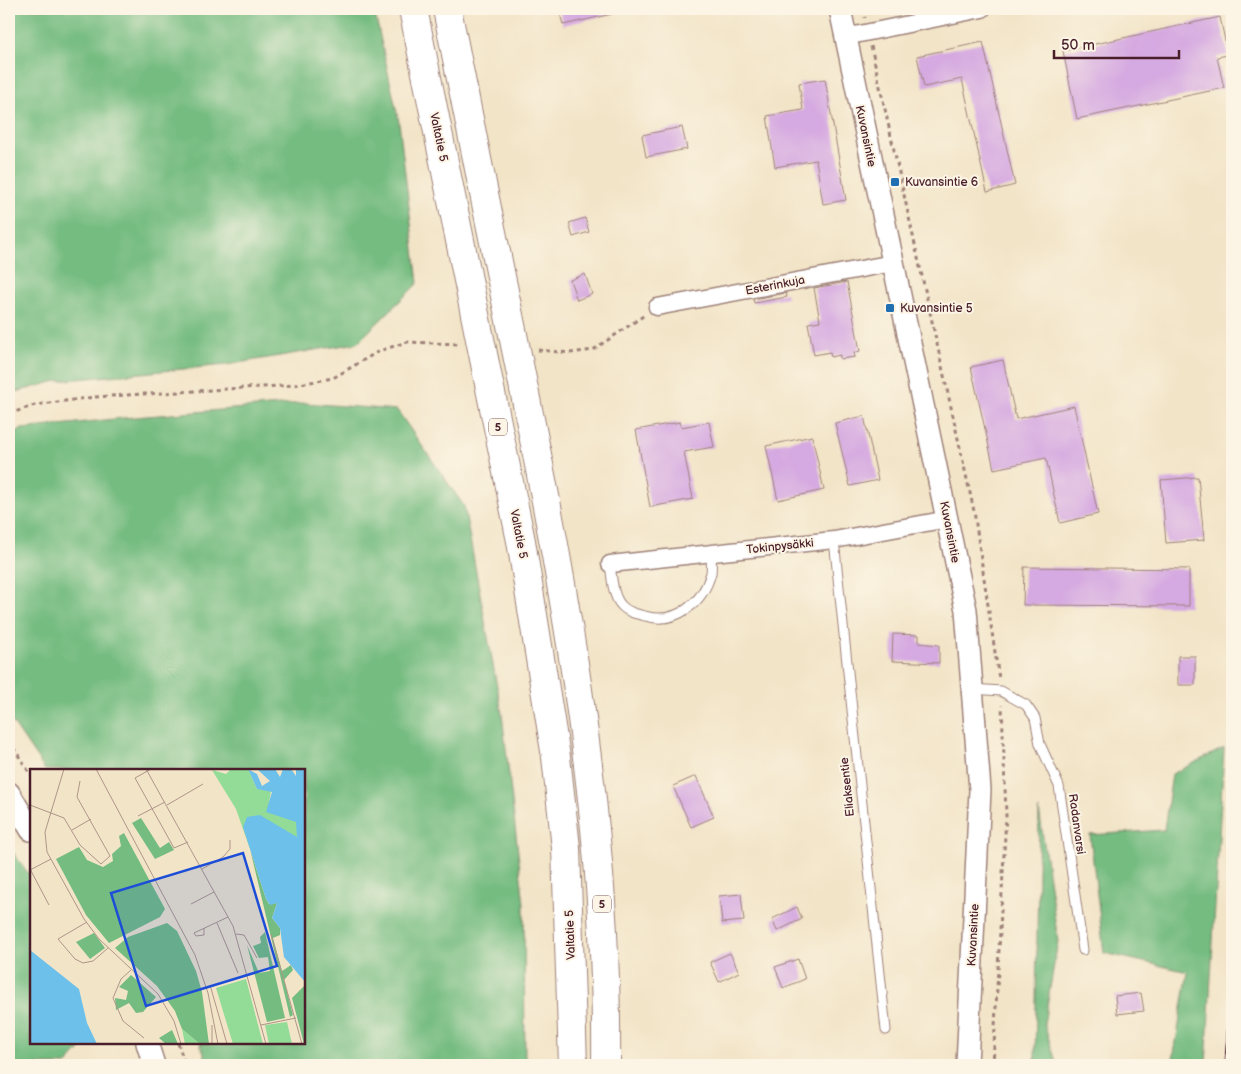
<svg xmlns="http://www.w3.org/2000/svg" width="1241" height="1074" font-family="'Balsamiq Sans',sans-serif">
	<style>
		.forest { fill: #75bc80; stroke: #606e56 }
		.building { fill: #d5a9e1 }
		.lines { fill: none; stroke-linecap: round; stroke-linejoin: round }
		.service-casing { stroke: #9e8279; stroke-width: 11 }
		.minor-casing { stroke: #9e8279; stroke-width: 19 }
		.tertiary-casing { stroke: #9e8279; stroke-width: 24 }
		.trunk-casing { stroke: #9e8279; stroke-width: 30 }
		.path { stroke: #9e8279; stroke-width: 3; stroke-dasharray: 4 4; stroke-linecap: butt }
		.service { stroke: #fff; stroke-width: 9 }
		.minor { stroke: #fff; stroke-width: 16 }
		.tertiary { stroke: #fff; stroke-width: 21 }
		.trunk { stroke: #fff; stroke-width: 28 }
		.rail-casing { stroke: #4a1f2b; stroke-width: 5.5 }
		.rail { stroke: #fcf5e5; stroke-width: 4; stroke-dasharray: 11; stroke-linecap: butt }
		.poi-dot { fill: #1f6fb2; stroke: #fcf5e5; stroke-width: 2 }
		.labels { text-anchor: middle; stroke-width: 4; stroke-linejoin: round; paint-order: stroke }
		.shield { fill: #fcf5e5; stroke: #7f5f63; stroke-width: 1 }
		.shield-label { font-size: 11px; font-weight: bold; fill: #4a1f2b }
		.street-label { font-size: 12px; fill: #4a1f2b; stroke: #fcf5e5 }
		.poi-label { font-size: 12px; fill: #4a1f2b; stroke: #fcf5e5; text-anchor: start }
		.inset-road { fill: none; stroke: #af9589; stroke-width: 1 }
		.view { fill: #1d4ed8; fill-opacity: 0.15; stroke: #1d4ed8; stroke-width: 2.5 }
		.inset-edge { fill: none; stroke: #4a1f2b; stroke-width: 2.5 }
	</style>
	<rect width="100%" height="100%" fill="#fcf5e5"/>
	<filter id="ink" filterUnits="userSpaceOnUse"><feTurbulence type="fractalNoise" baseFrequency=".02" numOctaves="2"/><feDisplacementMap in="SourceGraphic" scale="10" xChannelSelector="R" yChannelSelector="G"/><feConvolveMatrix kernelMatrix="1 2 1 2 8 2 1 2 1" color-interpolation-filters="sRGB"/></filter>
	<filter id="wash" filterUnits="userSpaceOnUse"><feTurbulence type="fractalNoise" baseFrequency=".0096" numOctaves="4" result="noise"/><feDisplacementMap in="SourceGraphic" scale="20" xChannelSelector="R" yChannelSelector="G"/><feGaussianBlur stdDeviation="1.12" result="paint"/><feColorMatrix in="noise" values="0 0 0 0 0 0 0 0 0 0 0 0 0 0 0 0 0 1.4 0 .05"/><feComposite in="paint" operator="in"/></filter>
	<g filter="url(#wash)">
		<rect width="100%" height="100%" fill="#f2e4c7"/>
		<!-- forest -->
		<path class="forest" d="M9,9H374L399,122L418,283L357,343L226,365L57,381L9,394Z
			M305,403L397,410L464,506L502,714L524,904L525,1065H208L200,1043H304V770H45L9,717V435L22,429L123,418Z
			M1224,748L1206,1065H1172L1188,972L1104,953L1090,835L1164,830L1172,774Z
			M1039,809L1058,941L1044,1024L1057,1065H1035Z
			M9,847L31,877V1043H86L66,1065H9Z"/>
		<g id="blocks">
			<!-- building -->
			<path class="building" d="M559,9H611L612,14L563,25Z
				M1220,17L1228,55L1217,57L1224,88L1077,119L1063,51Z
				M983,42L1015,185L987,192L962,79L924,87L917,56Z
				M825,79L846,200L823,204L816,160L775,167L767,116L803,110L799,83Z
				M682,127L687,149L646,157L642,135Z
				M585,218L589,232L573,237L569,223Z
				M585,274L592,294L577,300L570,280Z
				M847,282L860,351L854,353L855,357L840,359V355L831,357L830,352L814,355L808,323L820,321L814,288Z
				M786,293L787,297L754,303L753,299Z
				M1003,360L1016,419L1074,406L1098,514L1060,523L1046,458L994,469L971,367Z
				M864,416L878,480L850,486L835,423Z
				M680,422L681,427L709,422L714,447L684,452L693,499L650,507L636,430Z
				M812,436L824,490L778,500L766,446Z
				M1198,477L1204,540L1166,543L1161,480Z
				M1024,567L1189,569V606L1023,605Z
				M893,634L919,635V643L939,645V663L892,661Z
				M1178,656H1195V685H1178Z
				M696,776L714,817L691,827L673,786Z
				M741,894L744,921L722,923L719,896Z
				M797,907L802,919L777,931L772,919Z
				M730,953L739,972L719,982L710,962Z
				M798,959L805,979L783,988L775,967Z
				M1141,993L1144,1011L1117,1014L1115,996Z"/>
		</g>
	</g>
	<g filter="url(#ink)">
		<use href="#blocks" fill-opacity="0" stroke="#9e8279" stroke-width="1"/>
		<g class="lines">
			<defs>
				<path id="service" d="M834,540L886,1030
					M610,564C612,576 612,595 621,605C627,612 636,614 645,616C676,625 703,603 711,573C712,567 711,559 711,553
					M972,689L1001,691L1026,705L1035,718L1040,744L1059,786L1083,950"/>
				<path id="minor" d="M845,37L982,9
					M657,307L893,263
					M610,564L834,540L948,519"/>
				<path id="tertiary" d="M840,9L966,610L980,790L967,1065
					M9,793L31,830
					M147,1043L154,1065"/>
				<path id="trunk" d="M413,9L521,541L556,757L566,848L573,1065
					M447,9C468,114 489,220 511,325C561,569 609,815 606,1065"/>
			</defs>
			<!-- service casing -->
			<use href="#service" class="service-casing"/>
			<!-- minor casing -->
			<use href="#minor" class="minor-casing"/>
			<!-- tertiary casing -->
			<use href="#tertiary" class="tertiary-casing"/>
			<!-- trunk casing -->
			<use href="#trunk" class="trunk-casing"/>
			<!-- path -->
			<path class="path" d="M863,9L865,18
				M871,46L974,511L999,679
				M538,350L570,353L593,350L646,314
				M9,414L35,405L95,397L294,385L333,378L379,351L407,342L459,344
				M9,741L31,775
				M178,1043L185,1065
				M993,1065L1006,815L1002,705"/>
			<!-- service -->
			<use href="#service" class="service"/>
			<!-- minor -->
			<use href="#minor" class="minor"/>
			<!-- tertiary -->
			<use href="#tertiary" class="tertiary"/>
			<!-- trunk -->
			<use href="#trunk" class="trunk"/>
			<defs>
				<path id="rail" d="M1227,1065L1232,993"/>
			</defs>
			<!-- rail casing -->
			<use href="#rail" class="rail-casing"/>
			<!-- rail -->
			<use href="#rail" class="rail"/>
		</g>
	</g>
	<!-- markers -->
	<g class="poi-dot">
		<rect x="890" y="177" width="10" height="10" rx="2.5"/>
		<rect x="885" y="303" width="10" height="10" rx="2.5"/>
	</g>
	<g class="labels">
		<!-- shield labels -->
		<g class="shield">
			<rect x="489" y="418.5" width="18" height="17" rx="4"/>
			<rect x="593" y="895.5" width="18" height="17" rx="4"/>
		</g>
		<g class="shield-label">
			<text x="498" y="431">5</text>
			<text x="602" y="908">5</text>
		</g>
		<!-- street labels -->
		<g class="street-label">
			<text transform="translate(866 136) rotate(78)" y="4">Kuvansintie</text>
			<text transform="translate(439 137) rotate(78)" y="4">Valtatie 5</text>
			<text transform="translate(775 285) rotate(-11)" y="4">Esterinkuja</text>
			<text transform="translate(950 532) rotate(79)" y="4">Kuvansintie</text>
			<text transform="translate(519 534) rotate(79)" y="4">Valtatie 5</text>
			<text transform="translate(780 546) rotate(-6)" y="4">Tokinpysäkki</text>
			<text transform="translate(847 787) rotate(-96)" y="4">Eliaksentie</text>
			<text transform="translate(1077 824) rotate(82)" y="4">Radanvarsi</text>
			<text transform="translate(570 935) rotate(-92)" y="4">Valtatie 5</text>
			<text transform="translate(973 935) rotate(-87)" y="4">Kuvansintie</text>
		</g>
		<!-- poi labels -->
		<g class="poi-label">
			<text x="905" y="186">Kuvansintie 6</text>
			<text x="900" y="312">Kuvansintie 5</text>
		</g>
	</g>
	<!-- overview -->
	<g transform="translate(30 769)">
		<rect width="275" height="275" fill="#f2e4c7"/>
		<path d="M201,0H218L227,20L241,21L239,35L271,51L275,69L220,80L206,40L182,1L196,5ZM216,210L233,275H203L186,219ZM257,253L262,275H239L235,256ZM152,260L169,274L172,275H155Z" fill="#92dc97"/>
		<path d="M111,49L130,79L139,73L144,81L125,90L102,54ZM94,64L135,140L130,148L79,174L56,146L26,90L49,78L57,91L73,98L83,92L82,85L91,77L89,67ZM220,80L236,130L239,135L247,134L242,149L250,159V166L243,169L252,202L261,196L263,201L254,211L263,246L260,248ZM137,154L147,162L166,202L172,223L179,275L169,274L152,260L145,242L127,217L85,179L98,168ZM235,163L255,249L237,253L217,176L229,204L240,202L238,188L229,189L223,177L231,174L230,168ZM64,164L75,179L60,190L46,173ZM101,206L126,228L113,243L106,244L99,234L86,241L85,229L96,231L98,222L89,218ZM275,216V275H274L262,229ZM142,261L148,275H136L129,269Z" fill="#75bc80"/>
		<path d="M218,0L227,5L232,17L240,12L227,0H245L250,8L253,0H261L266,7V0H275V213L254,188L250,159L242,149L247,134L240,136L236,130L213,58L217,48L230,46L267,68L266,53L236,43L242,23L227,20ZM0,181L49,220L57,254L67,275H0Z" fill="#6dc0e9"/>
		<path class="inset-road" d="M34,0L15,63L17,83L54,150L69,170L128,225L144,252L151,275M66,0L165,186L178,224L188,275M116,0L203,157L236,275M121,0L105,9L144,79L158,73M0,36L34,49L50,76L71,95L80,87L47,28L50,12M137,36L173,15M108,47L135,33M42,61L61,50M0,100L19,136M172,100L193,88L200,80V71M0,101L21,90M161,135L184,123M57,153L28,170L45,190L53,194L63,192L78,179M187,154L208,204M174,159V166L166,167L164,164L198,148M206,165L214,166L227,189M241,165L272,275M101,201L91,210L83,229L93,252L114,269M180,216L197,275M182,256V275M231,256L266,249"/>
		<path class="view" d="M213,84L247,197L116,237L81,124Z"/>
		<rect width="275" height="275" class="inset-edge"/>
	</g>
	<!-- margin -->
	<rect width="1241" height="1074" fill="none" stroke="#fcf5e5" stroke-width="30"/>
	<!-- scale -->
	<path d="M1054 50v8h125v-8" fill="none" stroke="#4a1f2b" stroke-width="2.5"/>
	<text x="1061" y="50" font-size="15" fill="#4a1f2b" stroke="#fcf5e5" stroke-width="4" paint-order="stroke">50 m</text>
</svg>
